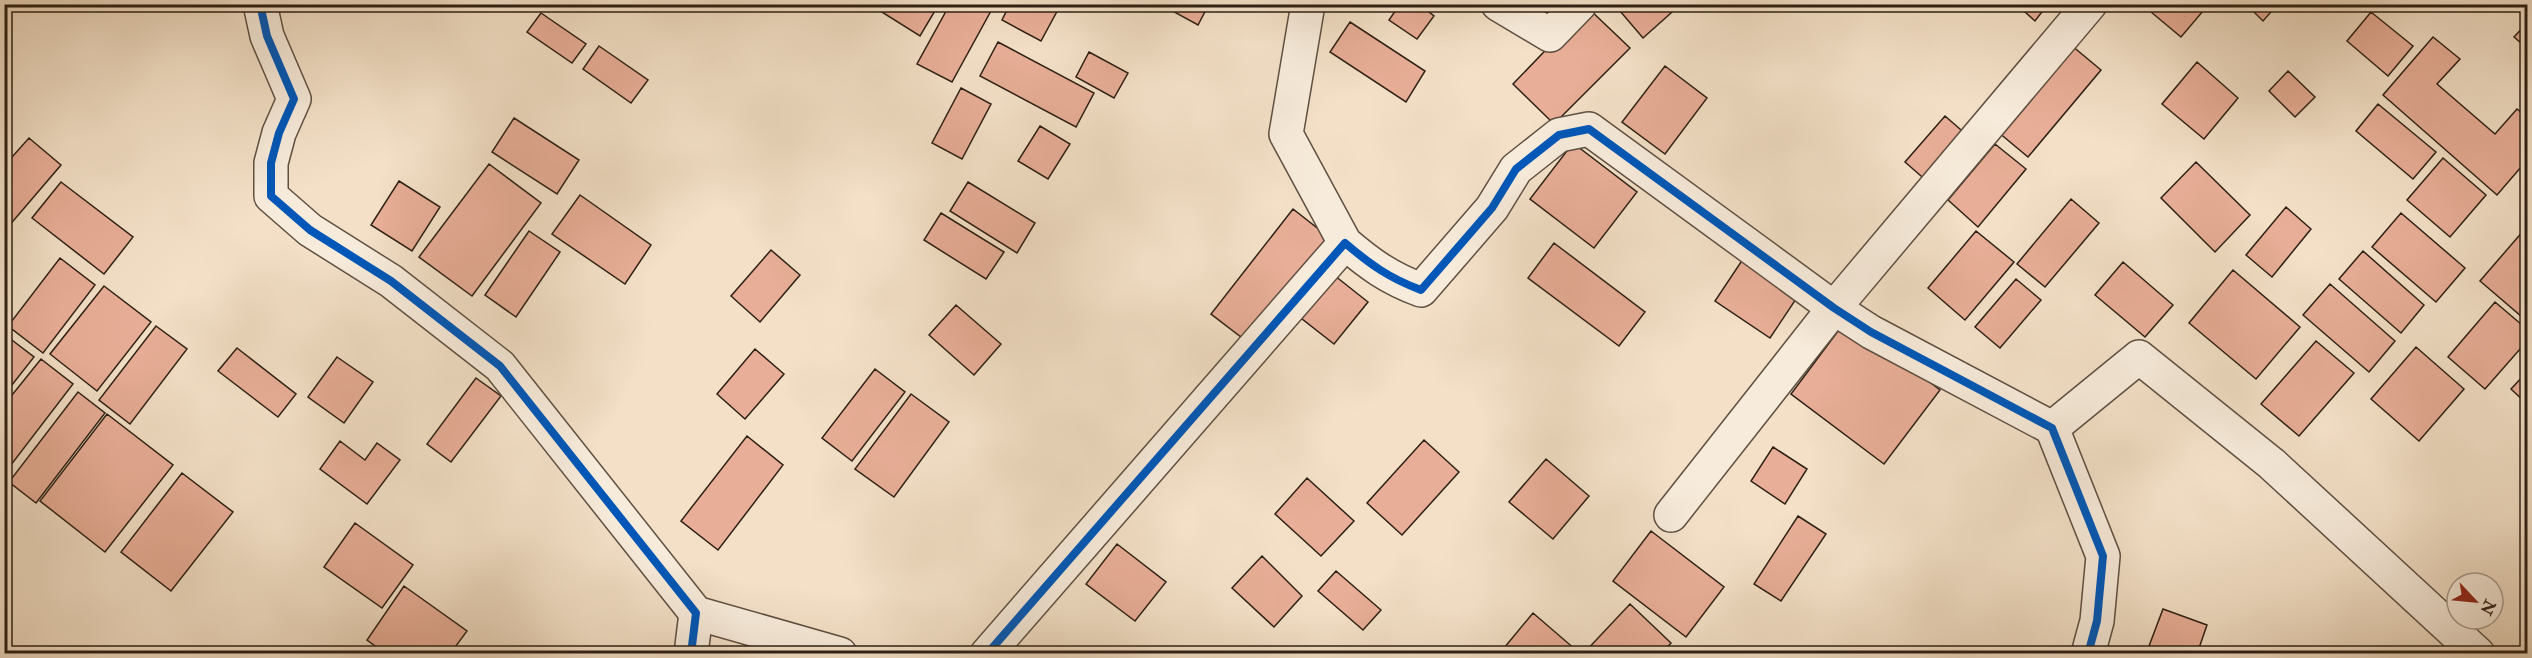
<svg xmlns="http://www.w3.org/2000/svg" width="2532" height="658" font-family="'IM FELL Double Pica',serif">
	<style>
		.building { fill: #e8ae97; stroke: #2e2015; stroke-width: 1.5 }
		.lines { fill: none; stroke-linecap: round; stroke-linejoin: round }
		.minor-casing { stroke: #5f5042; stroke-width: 36 }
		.minor { stroke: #f7ebdb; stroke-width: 33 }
		.cycleway-casing { stroke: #f7ebdb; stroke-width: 11 }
		.cycleway { stroke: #0057b8; stroke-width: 8 }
	</style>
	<rect width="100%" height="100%" fill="#f3e0c7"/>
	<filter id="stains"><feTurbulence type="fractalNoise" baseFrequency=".00333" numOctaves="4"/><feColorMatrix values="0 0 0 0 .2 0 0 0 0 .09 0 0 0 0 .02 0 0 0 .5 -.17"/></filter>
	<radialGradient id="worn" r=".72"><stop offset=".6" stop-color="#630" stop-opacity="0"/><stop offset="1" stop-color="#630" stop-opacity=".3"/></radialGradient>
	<!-- building -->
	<path class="building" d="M869,4H939L920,36Z
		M950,4H984L992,9L952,82L917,64Z
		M1010,4H1061L1041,41L1002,20Z
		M1166,4H1209L1198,25L1165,7Z
		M1400,4H1419L1434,16L1417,39L1389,20Z
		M1614,4H1681L1643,38Z
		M2016,4H2048L2035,21Z
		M2157,4H2209L2181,37L2151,12Z
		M2246,4H2278L2263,21Z
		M1587,7L1630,48L1554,124L1513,84Z
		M2371,12L2413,46L2388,76L2347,41Z
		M541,13L586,44L572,63L527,32Z
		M1350,22L1425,71L1406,102L1330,52Z
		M2528,22V49L2514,37Z
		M2433,37L2460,59L2437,84L2495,134L2517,109L2528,118V159L2497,195L2383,95Z
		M998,42L1094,93L1076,127L980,76Z
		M2071,45L2101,70L2028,157L1998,132Z
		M599,46L648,80L631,103L583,69Z
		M1089,52L1128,73L1114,98L1076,77Z
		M2197,62L2238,98L2204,139L2162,104Z
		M1665,66L1707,98L1665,154L1622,122Z
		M2288,71L2315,97L2295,117L2269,91Z
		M961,88L991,104L962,159L932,143Z
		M2378,104L2436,152L2413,179L2356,131Z
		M1945,116L1968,136L1929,183L1905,162Z
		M514,118L579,160L557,194L492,152Z
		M1040,126L1070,144L1048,179L1018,161Z
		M29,138L61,165L8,227L4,224V166Z
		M1573,143L1637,192L1594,248L1530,199Z
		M1995,144L2026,169L1978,227L1948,200Z
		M2443,158L2486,195L2450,237L2407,200Z
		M2196,162L2250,215L2215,252L2161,198Z
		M489,164L541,203L472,296L419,257Z
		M399,181L440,207L412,251L371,225Z
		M61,182L133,237L104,274L32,218Z
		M968,182L1035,223L1017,253L950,211Z
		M580,195L651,245L625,284L552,234Z
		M2071,199L2099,223L2045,287L2017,264Z
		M2286,207L2311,229L2272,277L2246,255Z
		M1293,209L1335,242L1254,347L1211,314Z
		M941,213L1004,252L986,279L924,240Z
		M2401,213L2465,268L2436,302L2372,247Z
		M2524,230L2528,233V322L2480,281Z
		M529,231L560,252L516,317L485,295Z
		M1976,231L2014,262L1965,320L1928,288Z
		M1554,243L1645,312L1619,346L1528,278Z
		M771,250L800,275L760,322L731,296Z
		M2363,251L2424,305L2401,333L2339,279Z
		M60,258L95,285L43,353L8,326Z
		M1743,259L1798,296L1770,338L1715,301Z
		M2123,262L2173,305L2145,337L2095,295Z
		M1325,268L1368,302L1334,344L1292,311Z
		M2233,270L2300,327L2256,379L2189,323Z
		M2016,279L2041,300L2000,348L1975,327Z
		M2330,284L2395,341L2369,372L2303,315Z
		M104,286L151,322L97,391L50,354Z
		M2495,302L2528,330V340L2485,389L2448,357Z
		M956,305L1001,344L974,375L929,335Z
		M1847,319L1940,390L1884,464L1791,394Z
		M156,326L187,349L130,424L99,400Z
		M4,334L34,357L4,395Z
		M2316,341L2354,373L2299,436L2261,404Z
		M2416,347L2464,389L2419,441L2371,399Z
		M237,348L296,394L278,417L218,371Z
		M755,349L784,374L745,419L717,394Z
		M337,357L373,382L344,423L308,397Z
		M41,359L73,384L4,474V405Z
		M875,369L905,392L852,461L822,438Z
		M2528,371V405L2511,389Z
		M476,378L501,396L451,462L427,444Z
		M78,392L105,413L36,503L9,482Z
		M911,394L949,422L894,497L855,469Z
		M107,414L173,465L105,552L40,501Z
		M747,436L783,465L718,550L681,521Z
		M1424,440L1459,472L1402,535L1367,503Z
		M340,441L365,460L377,443L400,460L367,504L320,469Z
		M1773,447L1807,469L1785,504L1751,481Z
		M1546,459L1589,496L1553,539L1509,502Z
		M182,473L233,512L171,591L121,552Z
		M1307,478L1354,521L1321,556L1275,514Z
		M1798,516L1826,534L1781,601L1754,584Z
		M355,523L413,565L382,608L324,567Z
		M1651,531L1724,587L1686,637L1613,581Z
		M1117,544L1166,582L1135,621L1086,584Z
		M1262,556L1302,596L1274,627L1232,588Z
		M1336,571L1381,610L1363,630L1318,591Z
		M404,586L467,631L450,654H386L367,640Z
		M1630,604L1671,643L1661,654H1583Z
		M2163,609L2207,625L2197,654H2146Z
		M1533,613L1576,650L1573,654H1510L1504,648Z"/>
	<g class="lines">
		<defs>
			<path id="minor" d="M260,4L267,36L294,99L279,133L271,163V196L310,230L391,281L500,366L696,613L691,654
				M1308,4L1286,134L1345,243
				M1498,4L1550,35L1580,4
				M2052,428L2139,357L2272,464L2478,654
				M1671,515L1834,308L2090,4
				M696,613L840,654
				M987,654L1345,243C1371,265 1389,278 1421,290L1492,208L1516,169L1559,135L1589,129L1834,308L1871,332L2052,428L2103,556L2097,621L2088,654"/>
		</defs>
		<!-- minor casing -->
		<use href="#minor" class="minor-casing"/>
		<!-- minor -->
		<use href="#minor" class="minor"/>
		<defs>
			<path id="cycleway" d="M260,4L267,36L294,99L279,133L271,163V196L310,230L391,281L500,366L696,613L691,654
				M987,654L1345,243C1371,265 1389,278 1421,290L1492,208L1516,169L1559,135L1589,129L1834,308L1871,332L2052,428L2103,556L2097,621L2088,654"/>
		</defs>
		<!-- cycleway casing -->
		<use href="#cycleway" class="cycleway-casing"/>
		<!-- cycleway -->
		<use href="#cycleway" class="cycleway"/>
	</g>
	<!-- margin -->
	<rect width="2532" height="658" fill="none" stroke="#f3e0c7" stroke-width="24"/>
	<rect x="6" y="6" width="2520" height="646" fill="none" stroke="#2e2015" stroke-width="3"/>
	<rect x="12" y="12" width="2508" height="634" fill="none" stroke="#2e2015" stroke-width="1.5"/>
	<!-- north arrow -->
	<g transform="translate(2475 601) rotate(116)"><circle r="28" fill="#f7ebdb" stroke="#a79a8c" stroke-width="1.5"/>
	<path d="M0-4.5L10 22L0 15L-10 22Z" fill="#8f2418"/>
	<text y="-9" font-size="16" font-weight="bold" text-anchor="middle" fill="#2e2015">N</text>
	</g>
	<rect width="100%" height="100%" filter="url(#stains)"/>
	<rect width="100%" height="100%" fill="url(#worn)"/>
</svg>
